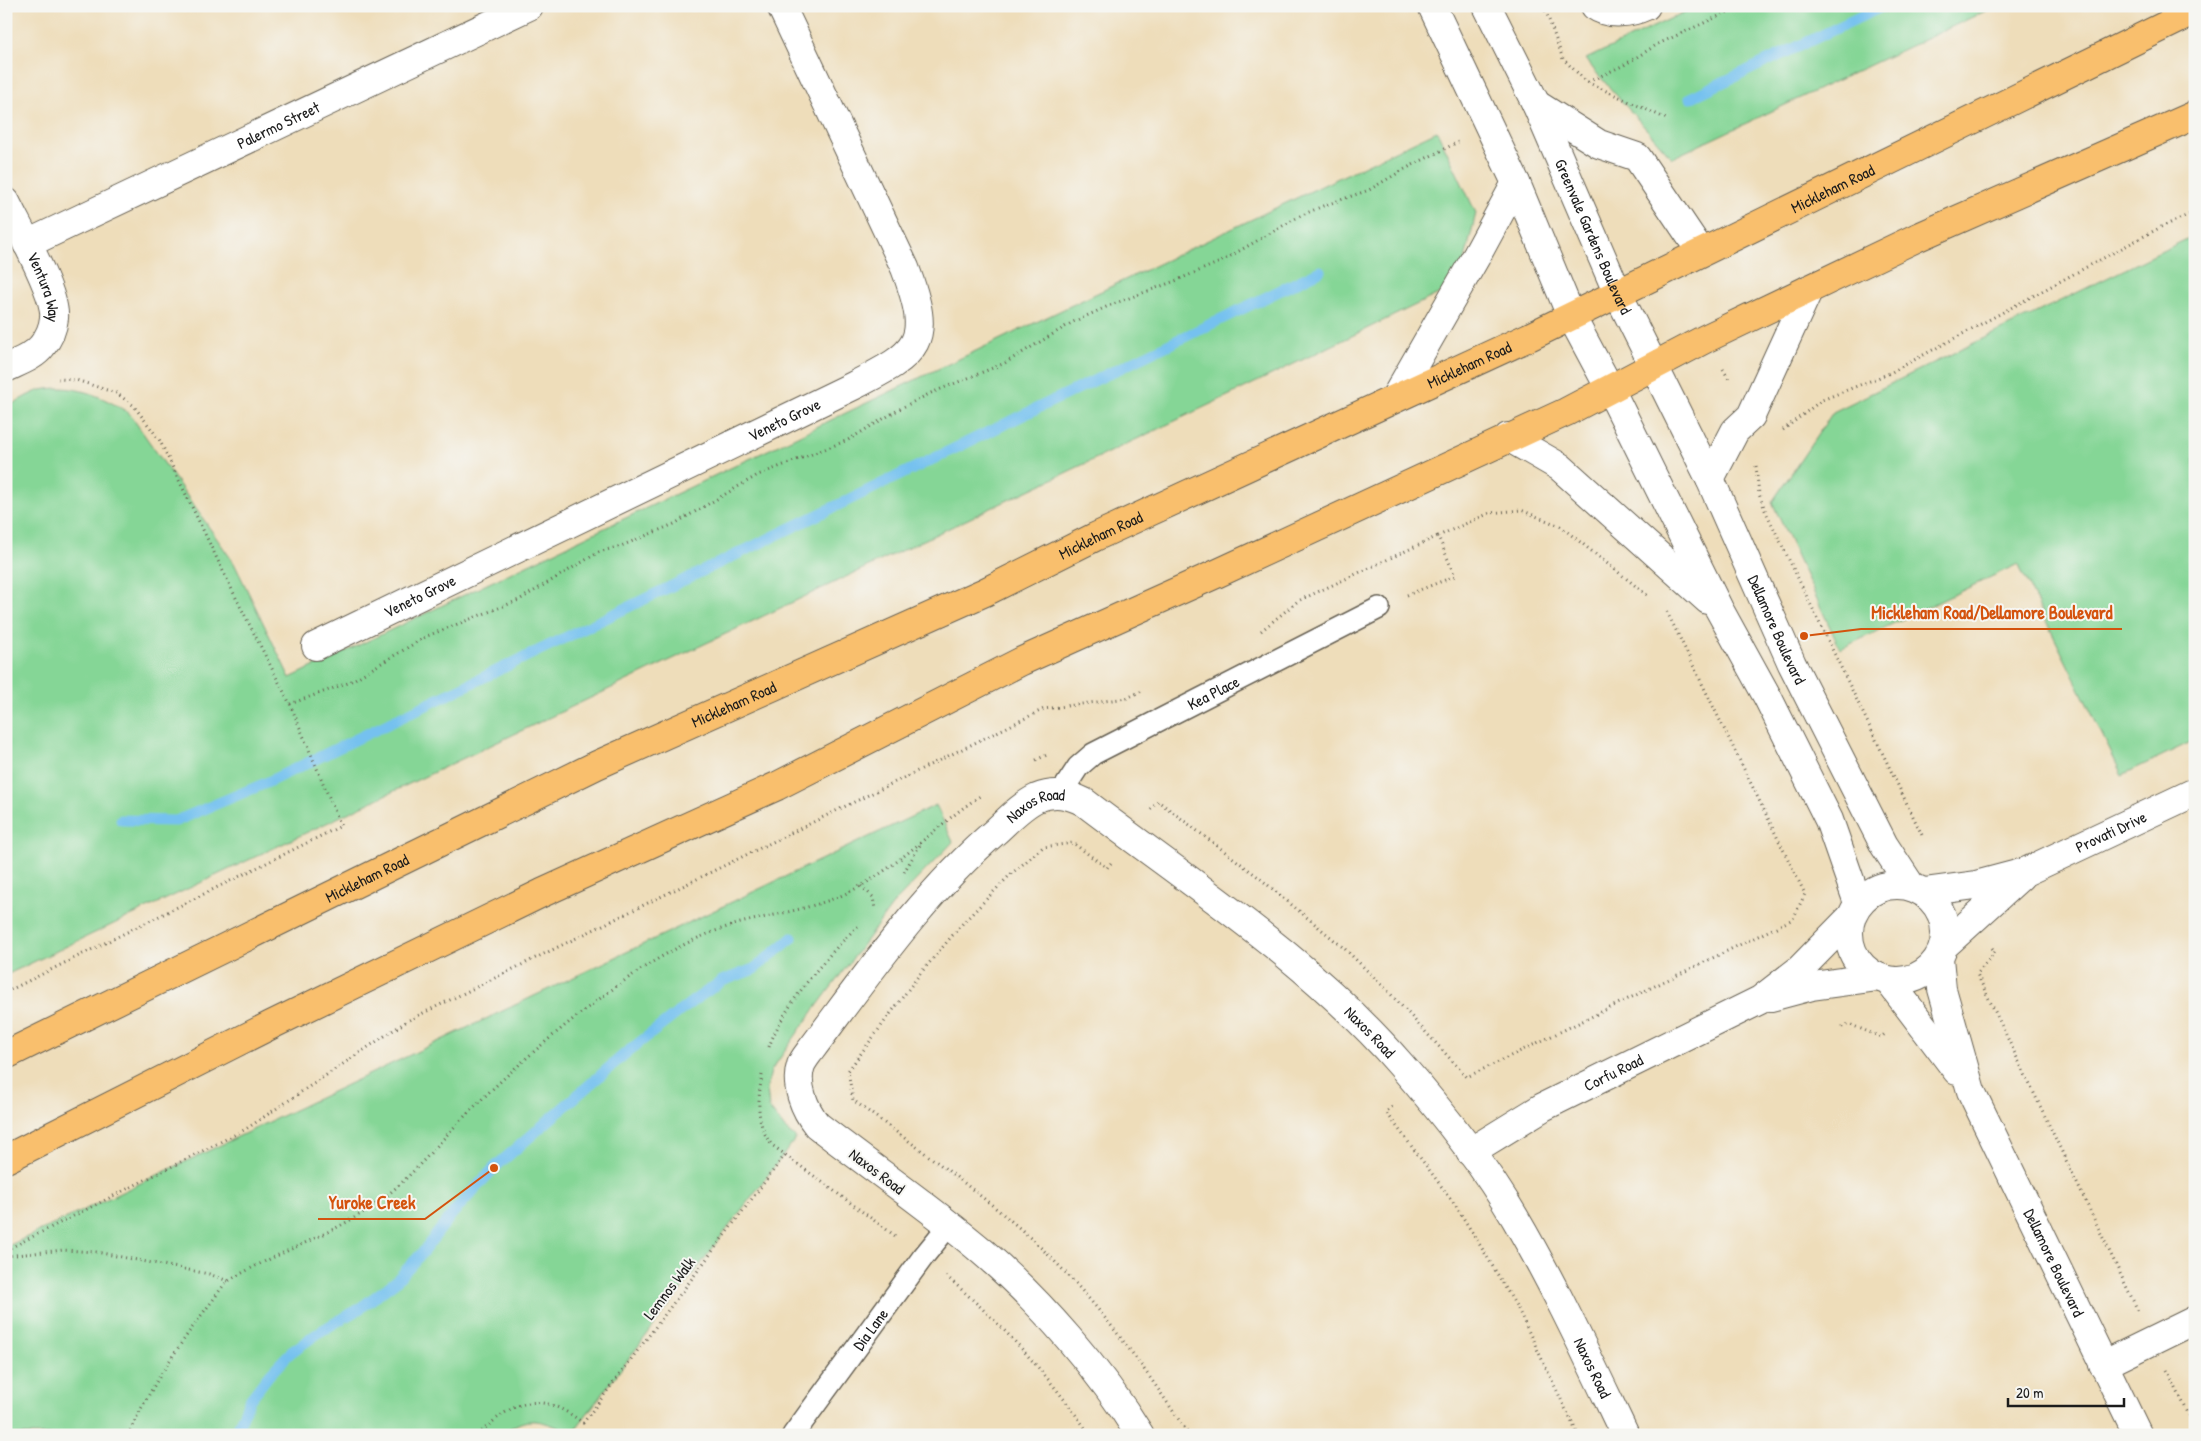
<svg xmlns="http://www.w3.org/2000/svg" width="2201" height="1441" font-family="'Patrick Hand',sans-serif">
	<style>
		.green { fill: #85d696; stroke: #507959 }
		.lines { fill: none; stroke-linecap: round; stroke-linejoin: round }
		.stream { stroke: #75c1ef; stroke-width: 11 }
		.service-casing { stroke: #666053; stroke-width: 24 }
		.minor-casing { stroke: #666053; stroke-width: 30 }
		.tertiary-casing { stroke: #666053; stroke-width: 30 }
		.primary-casing { stroke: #666053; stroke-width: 30 }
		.path { stroke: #666053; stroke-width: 3; stroke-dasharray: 1 4; stroke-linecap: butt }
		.service { stroke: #fff; stroke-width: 21 }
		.minor { stroke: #fff; stroke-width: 28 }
		.tertiary { stroke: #fff; stroke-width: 28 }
		.primary { stroke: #f9bf6d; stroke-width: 28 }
		.labels { text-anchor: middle; stroke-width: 4; stroke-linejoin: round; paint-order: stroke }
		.street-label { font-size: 16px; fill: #1c1c1c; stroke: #f6f6f2 }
		.leader { fill: none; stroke: #d4530e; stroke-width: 2 }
		.callout-dot { fill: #d4530e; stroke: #f6f6f2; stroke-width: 2 }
		.callout-label { font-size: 18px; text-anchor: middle; font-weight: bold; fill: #d4530e; stroke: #f6f6f2; stroke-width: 4; stroke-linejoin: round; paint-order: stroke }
	</style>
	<rect width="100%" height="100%" fill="#f6f6f2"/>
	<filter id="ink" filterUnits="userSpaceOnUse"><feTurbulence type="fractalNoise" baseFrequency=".02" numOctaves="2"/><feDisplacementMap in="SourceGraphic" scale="10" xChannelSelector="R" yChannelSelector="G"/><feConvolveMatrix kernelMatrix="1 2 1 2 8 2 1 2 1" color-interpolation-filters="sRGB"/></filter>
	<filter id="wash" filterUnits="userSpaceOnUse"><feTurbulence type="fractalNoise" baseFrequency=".0096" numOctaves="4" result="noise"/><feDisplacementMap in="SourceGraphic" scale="20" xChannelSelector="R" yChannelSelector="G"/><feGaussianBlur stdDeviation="1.12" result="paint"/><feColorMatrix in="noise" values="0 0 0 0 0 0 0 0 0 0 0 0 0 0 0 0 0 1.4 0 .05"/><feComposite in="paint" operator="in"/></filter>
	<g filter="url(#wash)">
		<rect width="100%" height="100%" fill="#eeddba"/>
		<!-- green -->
		<path class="green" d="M1697,6H1996L1672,158L1594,70L1586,59Z
			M1437,131L1476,213L1459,284L1234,393L6,975V407C17,402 30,393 41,390C74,383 102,396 129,413L234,563L290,678Z
			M2195,235V740L2122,775L2018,564L1840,649L1772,502L1833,412Z
			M936,805L953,842L894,903L803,1025L771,1071L767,1088L769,1108L787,1131L796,1138L571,1435C566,1433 562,1429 557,1427C533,1417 521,1419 501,1435H6V1247Z"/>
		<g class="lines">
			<!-- stream -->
			<path class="stream" d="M1690,98L1883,6
				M121,820L176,821L266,783L1320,271
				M235,1435L249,1401L269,1375L290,1353L321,1331L359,1309L395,1282L422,1253L453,1213L494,1168L626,1053L693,1001L722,981L754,969L792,938"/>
		</g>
	</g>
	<g filter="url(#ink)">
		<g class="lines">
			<defs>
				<g id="service">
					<path id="s1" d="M1061,793L1078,767L1093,754L1379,608"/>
					<path id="s2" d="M793,1435L923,1257L949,1225"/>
				</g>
				<g id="minor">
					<path d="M1595,6C1609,16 1631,13 1646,6"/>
					<path id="s3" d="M6,202C18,227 57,294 54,318C53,328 48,339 42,346C34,357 18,362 6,368"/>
					<path id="s4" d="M27,244L529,6"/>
					<path id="s5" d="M316,646L853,386C920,352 933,343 905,268L781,6"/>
					<path id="s6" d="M1924,892L1976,885L2025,872L2195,792"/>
					<path d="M1944,946L2020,877"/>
					<path d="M1771,997L1812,986L1878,977"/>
					<path id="s7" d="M1470,1152L1543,1107L1760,1000L1800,969L1850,918"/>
					<path d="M2103,1365L2195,1320"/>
					<path id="s8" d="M1140,1435C1101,1371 1040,1301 984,1253C931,1208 872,1168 817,1125C805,1110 794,1085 801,1065C803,1060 807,1055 810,1051C868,974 923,894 996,831C1008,820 1022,805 1037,798C1055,791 1068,794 1084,802C1193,885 1311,961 1401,1065C1442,1112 1484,1165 1515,1218C1556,1288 1590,1362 1625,1435"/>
				</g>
				<g id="tertiary">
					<path d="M1432,6L1516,183L1571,316L1610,389L1719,609L1768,698L1829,820L1858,903"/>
					<path id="s9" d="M1487,6L1536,104L1618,294L1710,479L1792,664L1884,845L1911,886"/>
					<path d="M1536,104L1599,144L1637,157L1701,252"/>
					<path d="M1395,398L1477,255L1516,183"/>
					<path d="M1508,437L1560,467L1708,600"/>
					<path d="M1710,479L1735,431L1751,416L1809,289"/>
					<circle cx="1897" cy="933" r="48"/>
					<path id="s10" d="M1939,958L1942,989L1971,1091L2138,1435"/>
					<path d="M1888,980L1957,1071"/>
				</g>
				<g id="primary">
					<path id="s11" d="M6,1055L597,765L985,592L1095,537L1529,337L2195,11"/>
					<path d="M6,1159L271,1025L542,893L777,786L1022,661L1216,574L1566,412L1705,339L1916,238L2195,115"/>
				</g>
			</defs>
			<!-- service casing -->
			<use href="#service" class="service-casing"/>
			<!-- minor casing -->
			<use href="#minor" class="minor-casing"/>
			<!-- tertiary casing -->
			<use href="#tertiary" class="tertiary-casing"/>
			<!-- primary casing -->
			<use href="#primary" class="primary-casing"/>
			<!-- path -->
			<path class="path" d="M1544,6L1563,59L1587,82L1669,120
				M1588,82L1624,65L1658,44L1741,6
				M1723,369L1730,381
				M1783,430L1822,400L1890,373L2161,227L2195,212
				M1756,466L1759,494L1765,510L1923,837
				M1407,595L1455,576L1438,536L1490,513L1521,510L1560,526L1647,595
				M1261,631L1298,601L1438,536
				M290,704L348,683L427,636L519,600L599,552L621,546L674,524L758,475L848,440L903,407L931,393L1005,363L1073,322L1113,304L1175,281L1220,262L1300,216L1323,206L1369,190L1403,170L1458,142
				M1036,760L1049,754
				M1151,810L1158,801L1257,876L1345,949L1386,989L1467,1077L1793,919L1805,894L1667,612
				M1111,863L1107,868L1073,843L1043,847L1011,874L963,923L919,975L848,1071L853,1100C911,1143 970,1185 1024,1232C1090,1291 1141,1362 1189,1435
				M904,872L920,845
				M861,886L873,897L875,909
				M1992,948L1995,952L1977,974L2138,1311
				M6,992L341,826L290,704L238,602L159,439L133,405L116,393L76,380L58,379
				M1842,1027L1849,1024L1881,1037L1886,1033
				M769,1047C783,1006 828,954 860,924
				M762,1075C758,1100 755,1124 772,1145L898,1238
				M1392,1107L1386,1112L1456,1206L1486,1255L1518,1309L1578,1435
				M6,1250L246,1129L407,1021L1044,709L1127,698L1142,691
				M6,1256L63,1250L96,1252L209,1274L228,1281
				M946,1276C1001,1323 1049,1375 1090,1435
				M2167,1370L2195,1427
				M128,1435C150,1388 178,1346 209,1305C216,1297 222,1285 230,1280C278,1251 335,1235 381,1200C413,1176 437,1144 466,1115C516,1064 583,1008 643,968C671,950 704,933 737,924C770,915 805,910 838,897C893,874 932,828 980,796
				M478,1435C515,1399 540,1390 583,1423L785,1155"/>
			<!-- service -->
			<use href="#service" class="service"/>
			<!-- minor -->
			<use href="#minor" class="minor"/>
			<!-- tertiary -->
			<use href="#tertiary" class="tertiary"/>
			<!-- primary -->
			<use href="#primary" class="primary"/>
		</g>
	</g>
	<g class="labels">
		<!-- street labels -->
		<g class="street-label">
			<text dy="6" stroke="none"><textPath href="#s4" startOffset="278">Palermo Street</textPath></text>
			<text dy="6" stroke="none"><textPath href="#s11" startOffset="2022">Mickleham Road</textPath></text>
			<text dy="6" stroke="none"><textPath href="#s9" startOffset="254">Greenvale Gardens Boulevard</textPath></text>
			<text dy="6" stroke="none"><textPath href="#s3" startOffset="94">Ventura Way</textPath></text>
			<text dy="6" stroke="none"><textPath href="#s11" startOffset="1618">Mickleham Road</textPath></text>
			<text dy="6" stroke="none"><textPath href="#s5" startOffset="520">Veneto Grove</textPath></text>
			<text dy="6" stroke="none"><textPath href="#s11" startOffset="1212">Mickleham Road</textPath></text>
			<text dy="6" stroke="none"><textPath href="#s5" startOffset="115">Veneto Grove</textPath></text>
			<text dy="6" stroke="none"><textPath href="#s9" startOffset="688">Dellamore Boulevard</textPath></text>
			<text dy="6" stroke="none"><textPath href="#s1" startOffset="186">Kea Place</textPath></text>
			<text dy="6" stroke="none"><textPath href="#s11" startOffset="808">Mickleham Road</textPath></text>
			<text dy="6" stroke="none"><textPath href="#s8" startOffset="870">Naxos Road</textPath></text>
			<text dy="6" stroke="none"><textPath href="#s6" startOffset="198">Provati Drive</textPath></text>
			<text dy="6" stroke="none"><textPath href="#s11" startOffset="402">Mickleham Road</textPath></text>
			<text dy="6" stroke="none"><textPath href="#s8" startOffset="1290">Naxos Road</textPath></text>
			<text dy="6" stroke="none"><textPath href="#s7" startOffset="164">Corfu Road</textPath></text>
			<text transform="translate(877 1171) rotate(37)" y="6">Naxos Road</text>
			<text dy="6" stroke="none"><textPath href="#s10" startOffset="328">Dellamore Boulevard</textPath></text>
			<text transform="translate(669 1288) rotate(-53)" y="6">Lemnos Walk</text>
			<text dy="6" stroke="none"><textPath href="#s2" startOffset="131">Dia Lane</textPath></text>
			<text dy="6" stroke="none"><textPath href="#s8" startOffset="1695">Naxos Road</textPath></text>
		</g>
	</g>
	<!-- callouts -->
	<path class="leader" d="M1804 636L1861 629H2122M494 1168L425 1219H318"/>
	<g class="callout-dot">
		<circle cx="1804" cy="636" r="5"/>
		<circle cx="494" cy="1168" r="5"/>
	</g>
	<g class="callout-label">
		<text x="1992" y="619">Mickleham Road/Dellamore Boulevard</text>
		<text x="372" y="1209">Yuroke Creek</text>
	</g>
	<!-- margin -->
	<rect width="2201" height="1441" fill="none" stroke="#f6f6f2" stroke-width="25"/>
	<!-- scale -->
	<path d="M2008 1398v8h116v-8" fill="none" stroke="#1c1c1c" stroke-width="2.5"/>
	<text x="2016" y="1398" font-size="15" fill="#1c1c1c" stroke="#f6f6f2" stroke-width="4" paint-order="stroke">20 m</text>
</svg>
